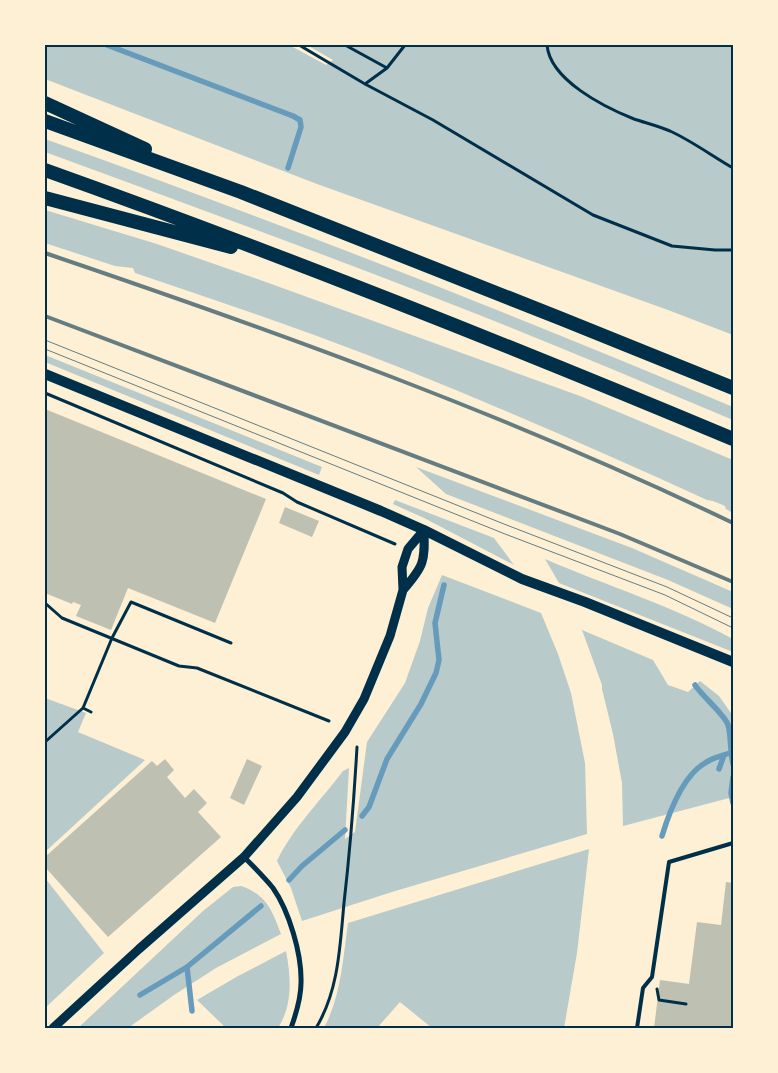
<svg xmlns="http://www.w3.org/2000/svg" width="778" height="1073" font-family="'Source Sans 3',sans-serif">
	<style>
		.green { fill: #b9caca }
		.lines { fill: none; stroke-linecap: round; stroke-linejoin: round }
		.stream { stroke: #669bbc; stroke-width: 5.5 }
		.building { fill: #bec0b2 }
		.path { stroke: #003049; stroke-width: 3 }
		.service { stroke: #003049; stroke-width: 4 }
		.minor { stroke: #003049; stroke-width: 5 }
		.tertiary { stroke: #003049; stroke-width: 9 }
		.secondary { stroke: #003049; stroke-width: 10 }
		.trunk { stroke: #003049; stroke-width: 14 }
		.tram { stroke: #657d81; stroke-width: 1 }
		.rail { stroke: #657d81; stroke-width: 4 }
		.neatline { fill: none; stroke: #003049; stroke-width: 2 }
	</style>
	<rect width="100%" height="100%" fill="#fdf0d5"/>
	<!-- green -->
	<path class="green" d="M45,45H289L326,65L333,60L307,45H733V335L668,310L317,184L45,79Z
		M45,139C277,222 506,311 733,407V420C638,380 542,339 446,302C313,250 179,201 45,152Z
		M45,210L157,244L263,281L580,396L733,460V513L726,509L725,506L713,501L707,500C633,466 558,433 482,401C369,353 252,312 135,273L133,268L115,266L45,243Z
		M45,355L322,467L319,475L45,362Z
		M416,467L632,548L733,592V609L668,580L446,494Z
		M395,500L494,538L514,565L424,518L393,504Z
		M545,559C607,586 673,606 733,639V652L559,583Z
		M442,575L541,613L558,654L571,693L585,763L587,834L392,892L302,921L291,888L277,861C292,829 322,799 343,771L349,768L345,839L355,832L367,742L405,683L420,641L428,608Z
		M582,630L653,660L668,685L688,692L700,681L719,696L733,716V797L623,826L622,783L613,734L602,689V685Z
		M45,698L86,713L78,732L145,760L45,852Z
		M589,849L577,953L564,1028H432L400,1002L377,1028H324C341,996 343,959 348,923Z
		M45,878L104,953L45,1008Z
		M241,886C267,895 272,910 281,934L216,968L174,995L128,1028H78L203,911L233,887Z
		M286,951C291,977 293,1005 278,1028H226L197,1000L238,976Z"/>
	<g class="lines">
		<!-- stream -->
		<path class="stream" d="M107,45L293,116L300,120L301,127L288,168
			M695,685C702,696 726,716 728,725C731,733 730,752 733,764
			M719,769L724,755
			M733,777L731,793L733,803
			M362,816L369,807L387,759L421,704L436,673L439,660L435,623L444,585
			M662,836C669,813 683,776 705,763C712,758 722,756 730,753
			M289,880L302,866L345,830
			M187,967L192,1011
			M140,995L187,967L261,906"/>
	</g>
	<!-- building -->
	<path class="building" d="M45,409L266,499L215,623L128,588L111,630L76,616L81,605L73,602L72,604L45,593Z
		M285,507L319,521L312,537L279,523Z
		M165,759L174,770L167,777L185,798L194,789L207,803L198,812L221,837L108,937L45,867V857L152,761L157,766Z
		M247,759L262,766L244,805L230,798Z
		M726,882L733,883V1028H654L660,980L689,984L697,922L721,925Z"/>
	<g class="lines">
		<!-- path -->
		<path class="path" d="M299,45L365,84L433,120L593,215L672,246L715,250H733
			M345,45L387,68
			M547,45C550,80 604,107 634,119C646,123 658,126 670,131C692,141 712,156 733,168
			M365,84L387,68L405,45
			M45,393L283,493L297,502L395,544
			M45,603L62,618L179,666L197,668L329,721
			M83,708L112,638L131,602L231,643
			M45,742L83,708L91,712
			M657,989L659,1000L686,1004
			M316,1028C339,990 340,945 344,903C350,851 354,799 357,747"/>
		<!-- service -->
		<path class="service" d="M637,1028L643,988L652,977L669,862L733,843"/>
		<!-- minor -->
		<path class="minor" d="M244,857C254,867 264,877 273,888C289,911 302,954 301,983C301,998 296,1014 291,1028"/>
		<!-- tertiary -->
		<path class="tertiary" d="M403,590C424,566 425,562 424,530
			M53,1028L139,949L244,857L297,797L345,732L364,699L390,636L403,590L402,567L408,549L424,530"/>
		<!-- secondary -->
		<path class="secondary" d="M45,374L381,511L424,530L522,579L585,602L733,662"/>
		<!-- trunk -->
		<path class="trunk" d="M45,103L145,149
			M45,121L241,192L562,319L733,388
			M45,170C277,253 506,344 733,439
			M45,198L231,247"/>
		<!-- tram -->
		<path class="tram" d="M45,340L504,524L667,587L733,618
			M45,349L505,534L665,595L733,628"/>
		<!-- rail -->
		<path class="rail" d="M45,253C278,332 511,416 733,523
			M45,316L620,534L733,582"/>
	</g>
	<!-- border -->
	<rect width="778" height="1073" fill="none" stroke="#fdf0d5" stroke-width="92"/>
	<rect x="46" y="46" width="686" height="981" class="neatline"/>
</svg>
